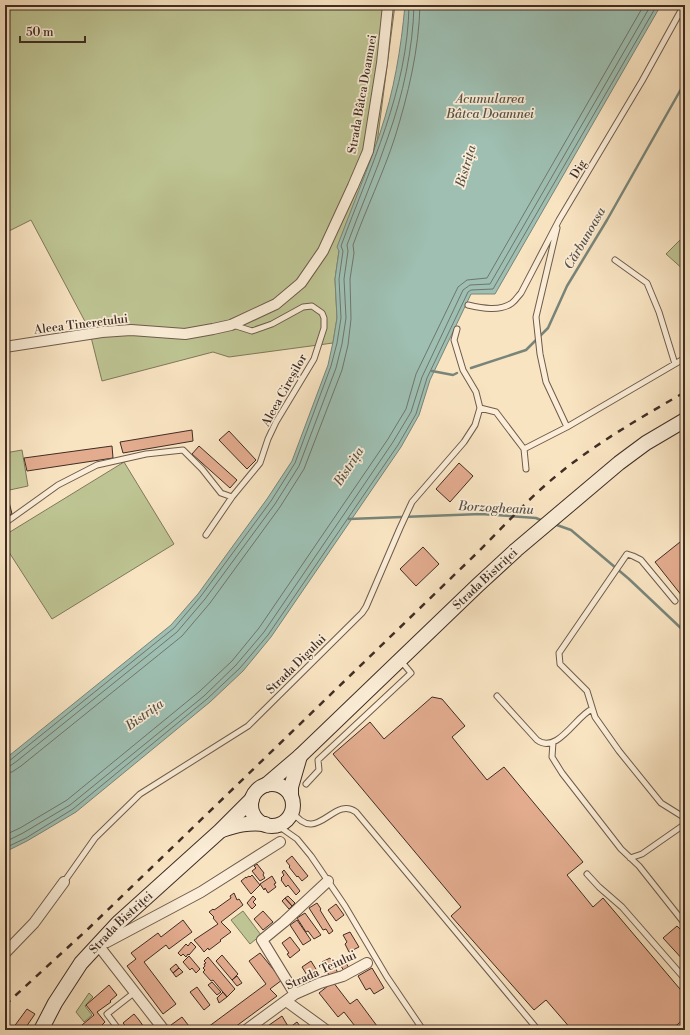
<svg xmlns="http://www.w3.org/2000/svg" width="690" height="1035" font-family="'Libre Bodoni',serif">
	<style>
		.green { fill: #bec493; stroke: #7f785c }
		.water { fill: #9ebfb2; stroke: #78857a }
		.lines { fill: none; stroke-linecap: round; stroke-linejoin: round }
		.shore { stroke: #6f766c; stroke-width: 1 }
		.stream { stroke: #78857a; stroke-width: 2.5 }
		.building { fill: #e3ac8f; stroke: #402d25 }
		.service-casing { stroke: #6e5b4c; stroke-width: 7 }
		.minor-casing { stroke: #6e5b4c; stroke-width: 12 }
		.secondary-casing { stroke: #402d25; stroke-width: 16 }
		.service { stroke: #fbedd7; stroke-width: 5 }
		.minor { stroke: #fbedd7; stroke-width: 10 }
		.secondary { stroke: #fbedd7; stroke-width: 14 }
		.rail { stroke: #402d25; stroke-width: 2.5; stroke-dasharray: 7 7; stroke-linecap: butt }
		.labels { text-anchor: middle; stroke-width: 3.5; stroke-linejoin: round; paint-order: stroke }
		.street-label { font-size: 12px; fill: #402d25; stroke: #fbedd7 }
		.water-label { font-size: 13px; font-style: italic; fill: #585248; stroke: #fbedd7 }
	</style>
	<rect width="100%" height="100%" fill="#f9e4c2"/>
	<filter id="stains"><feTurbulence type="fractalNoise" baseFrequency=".005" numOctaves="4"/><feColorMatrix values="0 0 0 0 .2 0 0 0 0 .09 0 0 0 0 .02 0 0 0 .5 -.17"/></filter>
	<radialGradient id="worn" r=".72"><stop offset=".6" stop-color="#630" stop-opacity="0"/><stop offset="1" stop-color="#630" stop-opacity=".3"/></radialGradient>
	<!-- green -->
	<path class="green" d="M5,5H395L376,151L339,251L335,279L337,318L333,343L229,357L213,352L102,381L89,329L31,220L5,233Z
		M685,235V271L666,254Z
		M22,450L28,486L5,491V453Z
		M124,462L174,544L52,619L5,546V535Z
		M243,911L261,935L250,944L231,920Z
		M89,993L93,997L85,1006L92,1015L84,1022L76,1012Z"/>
	<!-- water -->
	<path class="water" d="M405,5H661L495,294H471L430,380L419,415L401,447L271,637L243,671L210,702L76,812L27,841L5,852V759L171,625L198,594L267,499L292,461L328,365L333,342L337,318L335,279L339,251L337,247C351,209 367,172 380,133C394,91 401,49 405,5Z"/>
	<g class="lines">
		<!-- shore -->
		<path class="shore" d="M5,762H8L14,757L174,628L201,596L271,501L295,463L331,366L337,343L341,318L339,279L343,251L341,246C370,167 408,90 409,5
			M5,767L10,766L17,761L177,632L205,599L275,504L299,466L336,368L342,344L346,318L344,279L348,251L347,245C360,209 376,173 388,137C403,95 413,49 414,5
			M5,773L12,772L21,766L182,636L210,603L280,507L304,469L342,370L348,345L351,319L350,279L354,253L353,245C366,209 383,174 395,137C408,95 419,50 420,5
			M5,835L20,828L67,800L200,691L232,661L259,628L388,439L406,409L416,374L458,287L467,280L487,278L644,5
			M5,842L23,833L70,805L204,696L236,665L264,632L393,442L411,412L422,377L463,290L470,285L490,284L651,5
			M5,848L26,838L73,809L207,699L240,668L268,635L398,445L416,414L427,378L468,292L471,290L493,289L657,5"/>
		<!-- stream -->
		<path class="stream" d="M471,368L526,350L548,328L567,286L607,220L685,82
			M432,371L453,375L457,373
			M349,519L481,514L536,518L543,521
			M554,524L571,530L629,579L685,632"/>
	</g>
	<!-- building -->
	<path class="building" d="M192,430L193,441L123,453L120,442Z
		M229,431L256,460L247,469L219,440Z
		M112,446L113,458L27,471L24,458Z
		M199,446L237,480L230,488L192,454Z
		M459,463L473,476L450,502L436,489Z
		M8,498L12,514L5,516V499Z
		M685,538V593L682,596L655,562Z
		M423,547L439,564L416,586L400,569Z
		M432,697L442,699L465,726L452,737L487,780L504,767L583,862L567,875L593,907L603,898L685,995V1018L671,1030H572L546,1000L534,1010L451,916L461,907L333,754L370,722L384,739Z
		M292,856L308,876L302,881L298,876L297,877L289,867L290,866L286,861Z
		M257,864L264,873L263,875L265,878L260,881L252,871L256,868L254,866Z
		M284,870L300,891L296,895L288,885L286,887L281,880L282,879L281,878L284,875L282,872Z
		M252,875L260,885L251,894L241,881L246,877V878L249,876L250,877Z
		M272,876L276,883L274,884L276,887L268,893L265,888L264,890L260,884Z
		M234,893L237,900L239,899L243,905L221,922L231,932L220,940L221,941L209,950L208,948L204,952L201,948L194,940L218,924L213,918L214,917L209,912L213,909L214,910L217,908L231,898L230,896Z
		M253,896L256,899L253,902L256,905L252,909L247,903Z
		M288,896L295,903L292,906L285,898Z
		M285,898L292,906L289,909L282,901Z
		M317,903L321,909L320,910L333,931L329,934L326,929L323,930L309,908Z
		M336,904L344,915L336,921L328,910Z
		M263,911L273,922L263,930L254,919Z
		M305,913L321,935L314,939L308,931L306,932L297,918Z
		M183,920L192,932L169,949L166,945L144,962L176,1004L163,1014L127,966L136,959L131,953L158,933L161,937Z
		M297,920L311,940L303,945L290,925Z
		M677,926L685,934V962L663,938Z
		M350,932L359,947L349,952L345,944L347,942L343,935Z
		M290,937L300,950L290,958L287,954L289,953L282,943Z
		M191,942L196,947L189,955L188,954L186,957L183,954L181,956L178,953L186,944L188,946Z
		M260,953L282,980L270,989L277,996L231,1030H204L266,984L249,961Z
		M222,955L238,974L232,980L216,961Z
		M189,956L200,969L196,973L192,968L190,970L183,962Z
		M208,957L235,989L227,997L213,980L211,981L203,972L205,970L203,968L205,966L204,964L206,963L204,961Z
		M330,958L338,973L330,977L322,962Z
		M343,958L349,968L344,971L338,961Z
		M311,961L319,974L310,980L302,967Z
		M176,964L179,968L173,973L170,969Z
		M179,968L183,972L176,977L173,973Z
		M372,968L384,988L374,994L370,988L366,990L358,976Z
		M237,976L242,983L237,986L232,980Z
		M212,982L221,992L217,995L208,985Z
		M333,982L350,1004L357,999L380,1030H358L344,1012L338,1017L319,993Z
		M109,985L117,995L110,1001L111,1002L97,1012L105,1022L97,1030H76L94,1015L86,1005Z
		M197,987L210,1005L204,1010L190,992Z
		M223,992L227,997L219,1003L217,998Z
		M27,1009L35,1014L24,1030H16L13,1028Z
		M134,1014L139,1020L146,1030H129L123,1023Z
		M282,1016L289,1028L286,1030H262Z
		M182,1017L192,1030H174L171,1025Z
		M297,1022L303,1030H286L289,1028Z"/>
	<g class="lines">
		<defs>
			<path id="service" d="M615,260L647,283L659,312L675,364
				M468,305C481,308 500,312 512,303C516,300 518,296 521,293L559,220L642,81L684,5
				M457,329L454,340L463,370L476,392L480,408L496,412L524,449L526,469
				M567,427L685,358
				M524,449L567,427L546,382L540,354L536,317L557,228
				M5,523L58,485L97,465L146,454L183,450L202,469L221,493L232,497
				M206,535L232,497L260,463L268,439L276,422L314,359L324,328V318L322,313L312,306L303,307L272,324L252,331L233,325
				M675,601L641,560L633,556L627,554L559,653L560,664L587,691L595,717L619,751L661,803L685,818
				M497,696L537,740C557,755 576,716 592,709
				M553,742L552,757L562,773L621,849L639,866L685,924
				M306,784L319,770L318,760L411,673L401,661
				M292,811C317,847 333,795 356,812L538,1030
				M277,825L297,839L311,856L345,906L387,977L423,1030
				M630,858L642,854L685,824
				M587,874L599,887L622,907L685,979
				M64,882L95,838L140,794L248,726L362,613L366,607L400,528L412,502L464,442L475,425L480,408
				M119,1030L107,1014L135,992"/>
			<path id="minor" d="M5,347L102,332L131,330L185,334L213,329L231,325L276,304L301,283L323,251L353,186L368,151L382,63L388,5
				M5,953L34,923L64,882
				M295,994L262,940L284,922L328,881
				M286,1001L326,1030
				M164,1030L98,945L107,942L201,892L280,842
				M246,1030L295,994L320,983L343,976L367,963"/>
			<g id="secondary">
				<circle cx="272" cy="805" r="21"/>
				<path id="s1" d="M266,785L300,756L478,585L516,550L619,463L646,443L685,420"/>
				<path d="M291,796V787L300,756"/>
				<path d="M222,830C237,825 249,822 265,824"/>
				<path id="s2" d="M41,1030L55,1003L81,963L118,923L220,831L252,799"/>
			</g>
		</defs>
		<!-- service casing -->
		<use href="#service" class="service-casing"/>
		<!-- minor casing -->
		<use href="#minor" class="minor-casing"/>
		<!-- secondary casing -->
		<use href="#secondary" class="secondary-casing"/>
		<!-- service -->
		<use href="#service" class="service"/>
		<!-- minor -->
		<use href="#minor" class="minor"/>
		<!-- secondary -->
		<use href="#secondary" class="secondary"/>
		<!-- rail -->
		<path class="rail" d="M5,1005L89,928L478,552C499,531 519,509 541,489C584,450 635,421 685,392"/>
	</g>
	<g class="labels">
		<!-- street labels -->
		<g class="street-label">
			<text transform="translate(362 94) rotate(-80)" y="4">Strada Bâtca Doamnei</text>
			<text transform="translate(578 169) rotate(-59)" y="4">Dig</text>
			<text transform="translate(81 324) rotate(-7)" y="4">Aleea Tineretului</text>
			<text transform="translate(284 390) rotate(-61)" y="4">Aleea Cireșilor</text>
			<text dy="4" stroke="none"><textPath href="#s1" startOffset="301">Strada Bistriței</textPath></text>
			<text transform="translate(296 664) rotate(-45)" y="4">Strada Digului</text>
			<text dy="4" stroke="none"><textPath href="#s2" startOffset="135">Strada Bistriței</textPath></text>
			<text transform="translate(321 970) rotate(-25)" y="4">Strada Teiului</text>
		</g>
		<!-- water labels -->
		<g class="water-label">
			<text x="490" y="103">Acumularea<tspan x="490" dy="15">Bâtca Doamnei</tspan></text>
			<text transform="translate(465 166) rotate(-74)" y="5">Bistrița</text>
			<text transform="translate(584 238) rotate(-60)" y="5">Cărbunoasa</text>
			<text transform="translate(348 466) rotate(-57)" y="5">Bistrița</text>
			<text transform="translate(496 507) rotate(3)" y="5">Borzogheanu</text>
			<text transform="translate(144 714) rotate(-36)" y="5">Bistrița</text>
		</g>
	</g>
	<!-- margin -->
	<rect width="690" height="1035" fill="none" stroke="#f9e4c2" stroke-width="20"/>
	<rect x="6" y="6" width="678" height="1023" fill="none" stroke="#402d25" stroke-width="2"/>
	<rect x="10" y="10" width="670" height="1015" fill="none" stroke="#402d25"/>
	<!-- scale -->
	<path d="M20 36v6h65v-6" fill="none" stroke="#402d25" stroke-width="2"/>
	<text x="26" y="36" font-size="12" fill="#402d25" stroke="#fbedd7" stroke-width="3" paint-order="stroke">50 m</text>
	<rect width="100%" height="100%" filter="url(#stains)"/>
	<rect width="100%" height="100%" fill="url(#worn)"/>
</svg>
